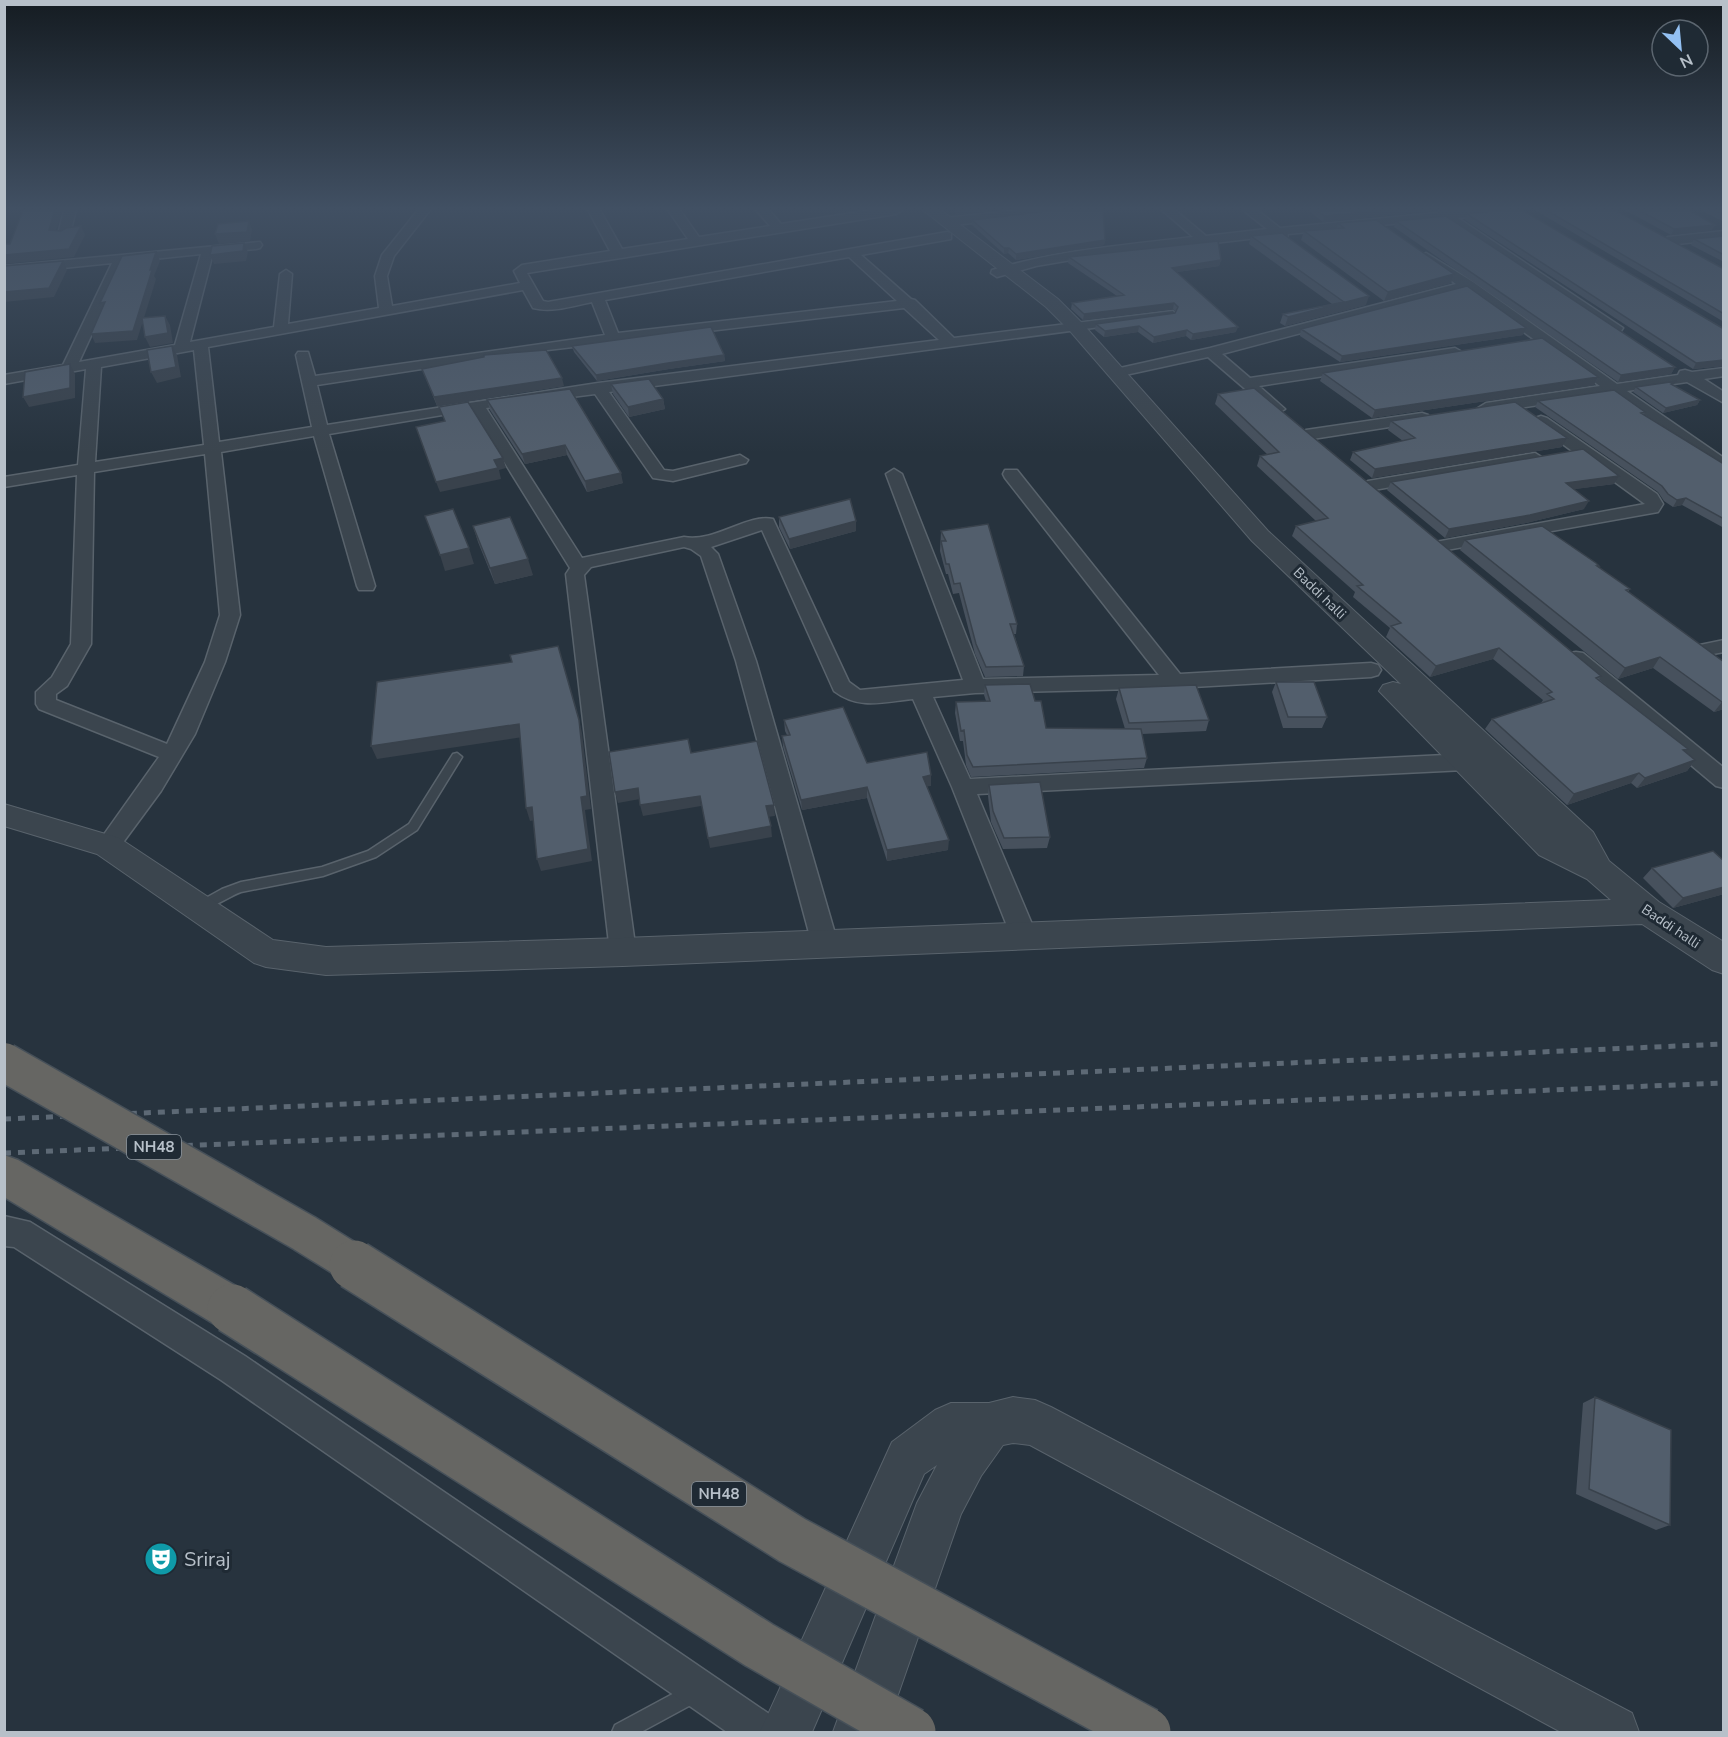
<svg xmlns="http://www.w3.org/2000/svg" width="1728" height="1737" font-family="'Nunito Sans',sans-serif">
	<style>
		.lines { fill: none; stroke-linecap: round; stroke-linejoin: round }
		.service-casing { stroke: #59636c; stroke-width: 3 }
		.minor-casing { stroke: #59636c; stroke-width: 3 }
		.tertiary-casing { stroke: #59636c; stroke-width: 2 }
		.trunk-casing { stroke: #465059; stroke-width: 3 }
		.service { fill: #3b454e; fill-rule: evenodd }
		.minor { fill: #3b454e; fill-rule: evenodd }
		.tertiary { fill: #3b454e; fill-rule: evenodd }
		.trunk { fill: #666663; fill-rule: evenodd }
		.rail { stroke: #5d6975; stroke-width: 5; stroke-dasharray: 7 7; stroke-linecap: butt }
		.trunk-bridge-far1-casing { stroke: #465059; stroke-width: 41; stroke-linecap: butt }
		.trunk-bridge-casing { stroke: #465059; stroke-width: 52; stroke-linecap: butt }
		.trunk-bridge-far1 { stroke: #666663; stroke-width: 38 }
		.trunk-bridge { stroke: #666663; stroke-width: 49 }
		.wall { fill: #47515d }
		.shaded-wall { fill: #39424c }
		.building { fill: #525e6c; stroke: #39424c; stroke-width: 1.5 }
		.labels { text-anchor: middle; stroke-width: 6; stroke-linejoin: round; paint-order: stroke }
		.far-street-label { font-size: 14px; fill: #b7c0c9; stroke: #1f2a34 }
		.shield { fill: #1f2a34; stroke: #89939c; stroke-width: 1.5 }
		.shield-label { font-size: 15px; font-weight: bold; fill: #b7c0c9 }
		.near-poi-label { font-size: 20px; fill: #b7c0c9; stroke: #1f2a34; text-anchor: start }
	</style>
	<rect width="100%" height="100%" fill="#27333e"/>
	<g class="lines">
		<defs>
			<path id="service" d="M457,753L462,757L417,830L376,857L323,876L241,892C229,896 206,913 195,910L193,907L195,904L222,889L241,882L322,867L368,851L409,824L453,754Z
				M693,1683L700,1686L703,1693L700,1700L641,1732H612L615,1725Z"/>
			<path id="minor" d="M64,210H76L70,234L64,238L58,234Z
				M418,210H430L394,256L387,276L392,306L520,283L514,271L522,265L610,251L588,210H600L622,249L688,239L668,210H680L699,237L770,226L756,210H769L781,224L872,210H902L896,214L527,273L543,301L548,302L947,232L951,233V239L861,255L911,299L915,300L954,338L1173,311L1175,314L1173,317L1168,318L609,392L664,470L673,471L740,455L748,460L746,463L673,481L653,478L595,394L486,408L582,558L684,537C714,543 748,513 773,519L849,682L860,690L963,680L886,474L894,469L902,474L983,679L1159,675L1005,478L1003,474L1005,470H1017L1180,674L1371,663L1378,665L1381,670L1378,675L1371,677L1175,688L975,693L933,697L970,779L1465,754L1473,757L1476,762L1473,767L1465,770L977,794L1037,936L1033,943L1024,946L1015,943L1011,936L952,787L913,699C883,702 859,710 834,691L762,530L711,547L718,554L756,661L838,944L834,951L825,954L816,951L812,944L736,661L701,556L691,549L684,547L591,567L584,575L636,952L632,959L623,962L614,959L610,952L566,574L570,568L472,410L329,434L375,586L373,590H359L357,586L314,436L221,452L240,615L225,662L195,734L161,791L116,852L108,855L100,852L96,846L100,840L159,757L39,709L36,704V692L52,677L71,644L77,475L4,487V477L78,465L86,369L4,384V375L63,365L112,263L4,274V266L260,242L262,245L260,248L256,249L213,253L190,342L274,327L280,274L286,270L292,274L288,324L379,308L375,276L382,255ZM201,254L175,345L79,362L125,262ZM849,257L897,301L618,333L605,300ZM523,290L533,308C552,313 573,306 592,302L605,335L315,376L308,352H298L296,355L312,427L219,442L208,347ZM904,308L939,340L598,383L327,425L317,385L539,351ZM194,350L204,445L95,462L101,367ZM205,454L220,615L205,662L167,744L56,700V694L67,686L91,644L94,472Z
				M1020,210H1059L1053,214L945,226L939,222L945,218Z
				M1162,210H1175L1206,236L1267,229L1243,210H1257L1280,228L1437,213L1440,210H1506L1500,214L1458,218L1623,328L1621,331H1611L1444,219L1288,234L1287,239L1283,240L1275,236L1077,259L1036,266L997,277L991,273L992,270C1058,250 1126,245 1193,237Z
				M1724,231V239L1668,245L1662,241L1668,237Z
				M1426,253L1473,282L1617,384L1678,375L1680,371L1685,370L1692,372L1724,368V376L1704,379L1724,392V403L1687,382L1627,391L1724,458V471L1718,469L1611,394L1486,413L1481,411L1478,408L1486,403L1600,386L1464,290L1222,354L1250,378L1455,348L1462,352L1455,356L1259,386L1285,409L1277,414L1272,412L1208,357L1116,377L1109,373L1111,370L1210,348L1456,284L1422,260L1420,257Z
				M1422,413L1428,415L1430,418L1428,421L1306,440L1298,435L1306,430Z
				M1541,416L1547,418L1657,494L1663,504L1658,512L1441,551L1435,550L1432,546L1435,542L1441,541L1645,504L1535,424L1533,421L1535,418Z
				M1535,453L1543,458L1541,461L1368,491L1360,486L1368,481Z
				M1724,640V652L1702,656L1695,654L1692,650L1695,646Z
				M1576,652L1583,653L1724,768V788L1716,786L1569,663L1566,658L1569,653Z
				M4,1216L30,1222L245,1356L775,1718L781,1732H727L221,1380L14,1247L4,1246Z"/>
			<path id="tertiary" d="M923,210H941L1058,299L1082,323L1268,531L1593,832L1609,861L1659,902L1724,942V974L1712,970L1642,924L623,966L326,975L266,967L254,963L97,854L4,826V804L119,838L273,940L326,947L623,938L1611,900L1587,879L1539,855L1379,691L1383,685L1393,682L1401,684L1252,541L1070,331L1046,307Z
				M1013,1397L1035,1400L1051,1407L1632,1713L1639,1732H1561L1030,1445L1013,1443L1003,1445L981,1476L961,1514L885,1732H833L917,1503L937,1465L924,1474L812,1732H760L892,1442L935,1410L951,1403H989Z"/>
			<path id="trunk" d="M4,1155L18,1160L248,1293L254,1309L248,1325L232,1331L216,1325L4,1197Z"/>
		</defs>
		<!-- service casing -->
		<use href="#service" class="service-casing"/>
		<!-- minor casing -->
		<use href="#minor" class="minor-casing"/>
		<!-- tertiary casing -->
		<use href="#tertiary" class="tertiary-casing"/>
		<!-- trunk casing -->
		<use href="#trunk" class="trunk-casing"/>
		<!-- service -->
		<use href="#service" class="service"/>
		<!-- minor -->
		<use href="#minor" class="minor"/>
		<!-- tertiary -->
		<use href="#tertiary" class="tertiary"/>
		<!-- trunk -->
		<use href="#trunk" class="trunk"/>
		<!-- rail -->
		<path class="rail" d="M4,1119L1724,1044
			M4,1153L1724,1083"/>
		<defs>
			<path id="trunk-bridge-far1" d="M4,1062L304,1233L357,1266"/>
			<path id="trunk-bridge" d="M354,1265L792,1540L1146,1732
				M232,1309L759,1645L911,1732"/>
		</defs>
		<!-- trunk-bridge-far1 casing -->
		<use href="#trunk-bridge-far1" class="trunk-bridge-far1-casing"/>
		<!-- trunk-bridge casing -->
		<use href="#trunk-bridge" class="trunk-bridge-casing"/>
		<!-- trunk-bridge-far1 -->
		<use href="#trunk-bridge-far1" class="trunk-bridge-far1"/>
		<!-- trunk-bridge -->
		<use href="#trunk-bridge" class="trunk-bridge"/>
	</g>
	<!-- wall -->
	<path class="wall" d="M1308,210H1437L1323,222Z
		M1535,210H1615L1724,269V322Z
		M1625,210H1689L1712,230L1671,235Z
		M1701,210H1724V222Z
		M1054,211L1105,240L1104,245L1016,260L1008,253L1004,254L972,225V220Z
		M1502,211L1724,329V366L1693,369L1465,220L1467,214Z
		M1396,221L1675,367L1671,374L1618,382L1394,227Z
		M1338,223L1454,274L1451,283L1384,301L1301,240L1304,231L1337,228Z
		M1251,236L1366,305L1285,326L1280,323L1283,314L1332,304L1249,244Z
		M1724,236V262L1691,245L1694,239Z
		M1069,257L1221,260L1219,266L1177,272L1236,332L1191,340L1186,336L1153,343L1138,332L1104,337L1095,330L1096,324L1175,313L1176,312L1173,309L1083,320L1071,309L1072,303L1117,296L1068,263Z
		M1301,329L1523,335L1340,362L1300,336Z
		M572,346L724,355L725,361L669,369L597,381L574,352Z
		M422,369L564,386L437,406Z
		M1323,373L1598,377L1594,385L1372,418L1320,381Z
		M611,384L663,399L665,409L629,417L613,394Z
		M1674,386L1700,400L1697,405L1663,413L1633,392L1636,387Z
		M570,389L623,483L587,492L567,455L525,464L490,410L487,400Z
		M1218,394L1601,676L1599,679L1695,760L1687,771L1637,788L1631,783L1567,805L1485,729L1492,719L1541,703L1543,700L1493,659L1430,677L1386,637L1390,628L1353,597L1355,592L1292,536L1296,526L1316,521L1257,466L1260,456L1268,455L1215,404Z
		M1538,401L1645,412L1644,414L1724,464V528L1682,505L1673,507L1664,501L1658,492L1535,407Z
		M1391,421L1562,447L1372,478L1350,460L1353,452L1403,441L1388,430Z
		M1391,482L1614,484L1574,489L1584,509L1526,523L1445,538L1387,490Z
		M779,517L856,531L790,549L779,527Z
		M473,526L533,575L495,584L478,542Z
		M941,531L1017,624L1016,634H1014L1024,666L1023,676L985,677L975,654L959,593L953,594L948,574H946L940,551Z
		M1465,540L1599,566L1598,567L1630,589L1628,592L1724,662V709L1714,712L1653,668L1618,679L1460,550Z
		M1276,682L1327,717L1322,728H1283L1272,692Z
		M985,685L1046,728L1125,729L1116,699L1119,688L1209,720L1206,731L1142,734L1147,758L1144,768L971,777L966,765L963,741H960L955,713L956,702L986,701L984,695Z
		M784,720L867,763L931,786H927L948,850L887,861L867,798L802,810L783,747L782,736L787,735L785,731Z
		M989,785L1050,837L1047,848L1003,849L991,822L988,796Z
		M1724,861V894L1673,908L1643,878L1652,868Z
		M1595,1397L1670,1525L1656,1530L1576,1494L1583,1403Z"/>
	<!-- shaded-wall -->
	<path class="shaded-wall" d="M55,210H63L53,239L49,230Z
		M955,210H997L955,215Z
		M1388,210H1437L1323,222L1324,216Z
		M249,221L252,230L250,241L219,244L215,234Z
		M1715,225L1712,230L1671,235L1674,229Z
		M81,226L85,235L74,257L4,264V255Z
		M1105,240L1104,245L1016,260V254Z
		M244,243L248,252L246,261L214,264L210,255Z
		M1004,248H1009L1008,253L1004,254Z
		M156,252L160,261L154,276L156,279L153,289L137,340L95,343L91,334L150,270Z
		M1221,260L1219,266L1171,273L1172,268Z
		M63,261L67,270L54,297L4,302V292Z
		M1454,274L1451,283L1384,301L1388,292Z
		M1369,296L1366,305L1285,326L1288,317Z
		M1174,303L1173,309L1083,320L1084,314Z
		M165,316L170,325L173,343L150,347L145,337Z
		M1139,326L1138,332L1104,337L1105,331Z
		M1238,327L1236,332L1191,340L1193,334Z
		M1526,328L1523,335L1340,362L1342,356Z
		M1187,330L1186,336L1153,343L1154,337Z
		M172,346L177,355L181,377L157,383L151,372Z
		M724,355L725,361L669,369L597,381L596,375L668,363Z
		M1724,360V366L1693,369L1696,363Z
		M70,364L75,374V398L29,407L23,397Z
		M1675,367L1671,374L1618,382L1621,375Z
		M1598,377L1594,385L1372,418L1375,410Z
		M562,378L564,386L437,406L434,397Z
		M663,399L665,409L629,417L628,407Z
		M1700,400L1697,405L1663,413L1666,408Z
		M1567,438L1562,447L1372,478L1375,469Z
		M565,445L567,455L525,464L522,454Z
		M503,458L506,468L499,470L501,479L440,492L436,482L494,460Z
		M621,473L623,483L587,492L585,481Z
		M1619,476L1614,484L1561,491L1566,483Z
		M1686,498L1682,505L1673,507L1677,500Z
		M1589,501L1584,509L1526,523L1445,538L1449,529Z
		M856,521V531L790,549L789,539Z
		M469,548L474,564L445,571L440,555Z
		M528,559L533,575L495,584L490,568Z
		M1499,648L1493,659L1430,677L1436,666Z
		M1660,657L1653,668L1618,679L1625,668Z
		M1724,701V709L1714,712L1722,702Z
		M579,720L582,733L591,809L585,810L592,861L541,871L537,859L581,797Z
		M519,724L523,737L377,759L371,746Z
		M1695,760L1687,771L1637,788L1645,778Z
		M1639,773L1631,783L1567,805L1574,794Z
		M931,775V786L922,787L923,777Z
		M867,787V798L802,810L801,800Z
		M638,788L640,799L618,803L615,792Z
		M700,796L701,806L643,816L640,805Z
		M774,805L775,816L767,817L766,806Z
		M532,807L536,820L530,821L526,808Z
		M771,826L772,837L710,848L708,838Z
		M949,840L948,850L887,861V850Z
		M1724,887V894L1673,908L1683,898Z"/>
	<!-- building -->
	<path class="building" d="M23,210H55L49,230L61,231L66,228L81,226L69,249L4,255V244H10Z
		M1055,210H1103L1105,240L1016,254L1009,248H1004L972,220Z
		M1317,210H1388L1324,216Z
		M1503,210H1522L1724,329V360L1696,363L1467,214Z
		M1546,210H1615L1724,269V314Z
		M1638,210H1689L1715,225L1674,229Z
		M1714,210H1724V215Z
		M1446,216L1675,367L1621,375L1396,221Z
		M1376,220L1454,274L1388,292L1304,231L1344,228L1338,223Z
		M249,221L247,232L215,234L218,224Z
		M1282,233L1369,296L1288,317L1283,314L1344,302L1251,236Z
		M1724,236V255L1694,239Z
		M1218,241L1221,260L1172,268L1238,327L1193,334L1187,330L1154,337L1139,326L1105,331L1096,324L1175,313L1178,307L1174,303L1084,314L1072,303L1124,295L1069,257Z
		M244,243L243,251L210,255L212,246Z
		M156,252L150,270H152L149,280L133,331L91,334L105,302L100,303L122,256Z
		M63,261L49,288L4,292V266Z
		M1467,286L1526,328L1342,356L1301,329Z
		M165,316L168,333L145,337L142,318Z
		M711,327L724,355L668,363L596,375L572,346Z
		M1542,338L1598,377L1375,410L1323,373Z
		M172,346L176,367L151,372L147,350Z
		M546,350L562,378L434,397L422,369L484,357V355Z
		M70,364V388L23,397L25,372Z
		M649,379L663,399L628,407L611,384Z
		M1677,381L1671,384L1700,400L1666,408L1636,387Z
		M1254,388L1601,676L1596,678L1688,749L1683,750L1695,760L1645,778L1639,773L1574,794L1492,719L1554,699L1547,694L1552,692L1499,648L1436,666L1391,626L1401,623L1357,586L1363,585L1296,526L1328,518L1260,456L1279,452L1218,394Z
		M570,389L621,473L585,481L565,445L522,454L487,400Z
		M1614,390L1645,412L1641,413L1724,464V519L1686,498L1677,500L1668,494L1662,486L1538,401Z
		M468,402L503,458L494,460L498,468L436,482L416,427L445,421L439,407Z
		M1515,402L1567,438L1375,469L1353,452L1415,438L1391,421Z
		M1583,449L1619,476L1566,483L1589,501L1530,515L1449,529L1391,482Z
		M850,499L856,521L789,539L779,517Z
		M453,509L469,548L440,555L425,516Z
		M510,517L528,559L490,568L473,526Z
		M988,524L1017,624H1010L1024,666L986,667L976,644L960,583L954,584L949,564H946L941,541H946L941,531Z
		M1542,526L1596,563L1599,566H1597L1630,589L1626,590L1724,662V701L1722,702L1660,657L1625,668L1465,540Z
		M558,646L579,720L587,796L581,797L588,849L537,859L532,807L526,808L519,724L371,746L377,682L512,662L510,655Z
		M1276,682H1314L1327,717H1288Z
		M1030,684L1035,701H1041L1046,728L1141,729L1147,758L973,767L967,755L964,730L961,731L956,702L990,701L985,685Z
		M1196,685L1209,720L1129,723L1119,688Z
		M843,707L867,763L927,752L931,775L923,777L949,840L887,850L867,787L801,800L782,736L790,735L784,720Z
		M688,739L691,753L757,741L774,805L766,806L771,826L708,838L700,796L640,805L638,788L615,792L609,752Z
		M1040,782L1050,837L1004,838L993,811L989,785Z
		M1713,851L1724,861V887L1683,898L1652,868Z
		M1595,1397L1671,1430L1670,1525L1589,1489Z"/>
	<!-- sky -->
	<linearGradient id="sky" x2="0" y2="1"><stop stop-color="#151c22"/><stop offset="0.46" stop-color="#415063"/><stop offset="1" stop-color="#415063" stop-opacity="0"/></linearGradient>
	<rect width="1728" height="453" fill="url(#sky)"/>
	<!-- icons -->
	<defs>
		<symbol id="theatre-disc" viewBox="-11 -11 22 22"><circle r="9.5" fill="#0f9aa8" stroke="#1f2a34"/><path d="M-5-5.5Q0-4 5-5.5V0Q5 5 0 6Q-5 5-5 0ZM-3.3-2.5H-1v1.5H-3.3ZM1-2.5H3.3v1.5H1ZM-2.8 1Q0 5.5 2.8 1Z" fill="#fff"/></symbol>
	</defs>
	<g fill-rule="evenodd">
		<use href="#theatre-disc" x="142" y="1540" width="38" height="38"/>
	</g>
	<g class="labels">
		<!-- far-street labels -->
		<g class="far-street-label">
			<text transform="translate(1320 593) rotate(44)" y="5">Baddi halli</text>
			<text transform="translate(1671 926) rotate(34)" y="5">Baddi halli</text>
		</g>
		<!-- shield labels -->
		<g class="shield">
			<rect x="127" y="1135" width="54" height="24" rx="4.5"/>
			<rect x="692" y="1482" width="54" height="24" rx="4.5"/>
		</g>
		<g class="shield-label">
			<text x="154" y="1152">NH48</text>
			<text x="719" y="1499">NH48</text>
		</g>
		<!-- near-poi labels -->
		<g class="near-poi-label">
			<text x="184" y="1566">Sriraj</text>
		</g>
	</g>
	<!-- border -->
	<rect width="1728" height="1737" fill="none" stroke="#b7c0c9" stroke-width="12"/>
	<!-- north arrow -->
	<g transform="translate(1680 48) rotate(154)"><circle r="28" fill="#1f2a34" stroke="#5c6670" stroke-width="1.5"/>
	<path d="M0-4.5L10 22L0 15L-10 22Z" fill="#93c0f2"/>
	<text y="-9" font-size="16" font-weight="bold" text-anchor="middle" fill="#b7c0c9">N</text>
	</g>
</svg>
